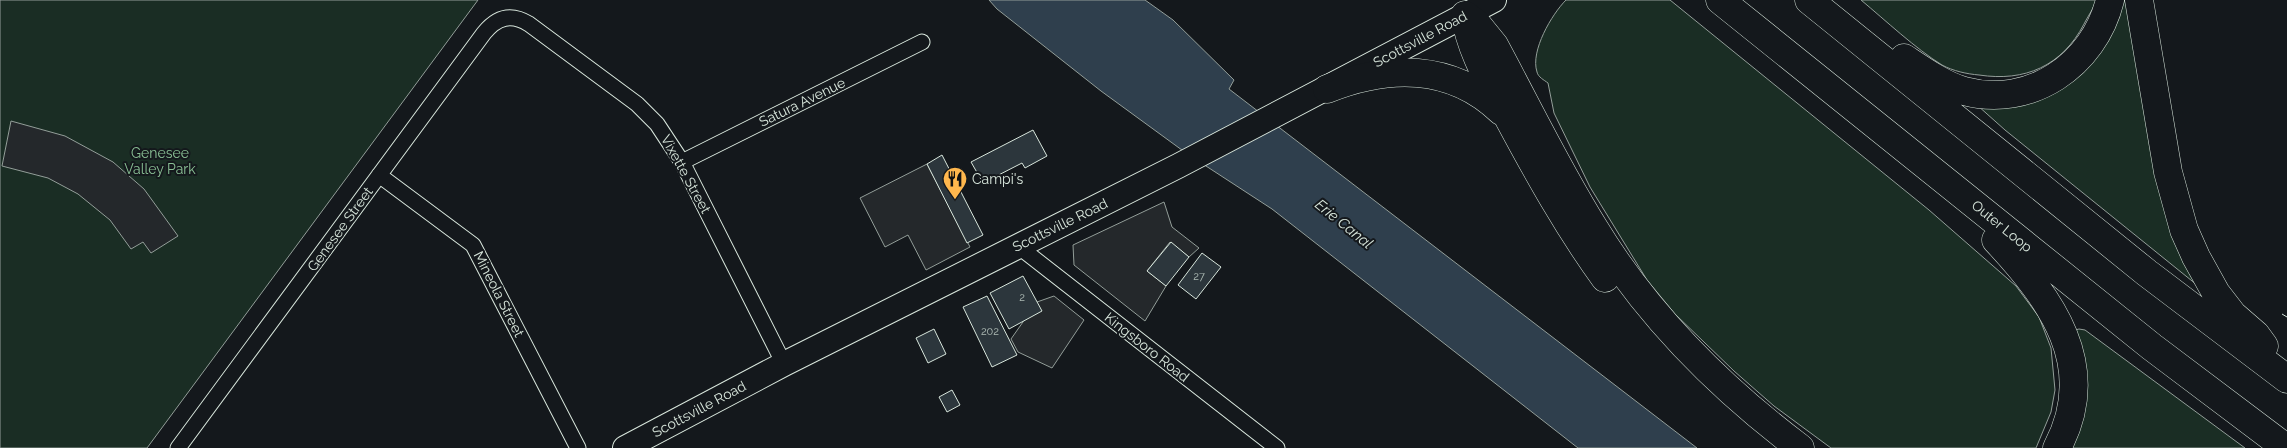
<svg xmlns="http://www.w3.org/2000/svg" width="2287" height="448" font-family="Raleway,sans-serif">
	<style>
		.green { fill: #1a2d24; stroke: #939e99 }
		.parking { fill: #24282b; stroke: #939e99 }
		.water { fill: #2f3f4d; stroke: #939e99 }
		.building { fill: #2c363c; stroke: #d8e6dc }
		.lines { fill: none; stroke-linecap: round; stroke-linejoin: round }
		.street-casing { stroke: #d8e6dc; stroke-width: 17 }
		.primary-casing { stroke: #d8e6dc; stroke-width: 26 }
		.highway-casing { stroke: #d8e6dc; stroke-width: 29 }
		.street { stroke: #14181c; stroke-width: 15 }
		.primary { stroke: #14181c; stroke-width: 24 }
		.highway { stroke: #14181c; stroke-width: 28 }
		.fence { stroke: #d8e6dc; stroke-width: 1; stroke-dasharray: 6 2.5; stroke-linecap: butt }
		.labels { text-anchor: middle; stroke-width: 4; stroke-linejoin: round; paint-order: stroke }
		.number-label { font-size: 11px; fill: #adbab4 }
		.street-label { font-size: 14px; fill: #d8e6dc; stroke: #14181c }
		.park-label { font-size: 14px; fill: #8ac095; stroke: #14181c }
		.poi-label { font-size: 14px; fill: #d8e6dc; stroke: #14181c; text-anchor: start }
		.water-label { font-size: 15px; font-style: italic; fill: #d8e6dc; stroke: #14181c }
	</style>
	<rect width="100%" height="100%" fill="#14181c"/>
	<!-- green -->
	<path class="green" d="M0,0H478L147,448H0Z
		M1566,0H1670L1929,210L2016,286L2039,317L2051,348L2055,390L2051,412L2036,448H1831L1774,406L1734,371L1675,314L1647,280L1590,187L1554,113L1548,83C1544,80 1538,77 1537,72C1530,51 1552,14 1566,0Z
		M1861,0H2096C2094,8 2088,16 2084,24C2062,66 2025,82 1979,75C1967,74 1953,71 1942,65C1916,49 1885,20 1861,0Z
		M2120,0H2129L2202,289L2005,130L1977,105L2022,102Z
		M2079,329L2085,330L2245,448H2066L2072,331Z"/>
	<!-- parking -->
	<path class="parking" d="M11,121L65,136L113,162L144,189L178,236L151,253L143,242L131,249L110,220L78,194L48,178L2,166Z
		M927,164L970,247L926,270L908,235L885,247L860,198Z
		M1164,202L1172,227L1199,248L1189,257L1170,242L1147,271L1166,286L1145,321L1074,265L1073,245Z
		M1054,296L1084,320L1052,368L1018,352L1011,339L1037,302Z"/>
	<!-- water -->
	<path class="water" d="M989,0H1145L1173,20L1234,80L1229,89L1697,448H1578L1272,209L1186,153L1101,91L997,9Z"/>
	<!-- building -->
	<path class="building" d="M1033,130L1047,156L1025,168L1022,163L983,183L971,162Z
		M942,155L983,235L967,243L927,164Z
		M1171,242L1189,257L1166,286L1147,271Z
		M1202,253L1221,267L1196,299L1178,285Z
		M1023,276L1042,311L1009,329L990,293Z
		M987,296L1017,355L992,367L963,307Z
		M934,329L946,354L928,363L916,338Z
		M952,390L960,405L947,412L939,397Z"/>
	<g class="lines">
		<defs>
			<path id="street" d="M682,162L922,42
				M379,175L473,245L578,448
				M1018,246L1277,448
				M178,448L484,33C497,17 511,13 529,24L637,104L657,124L682,162L784,364"/>
			<path id="primary" d="M625,448L784,364L1178,166L1494,0"/>
			<path id="highway" d="M1720,0L2152,347L2286,448
				M1809,0L2147,273L2287,379
				M2139,0L2168,172L2184,230L2196,257L2216,293L2233,315L2256,335L2264,346
				M1465,15L1477,24L1494,45C1527,106 1557,169 1594,228C1647,315 1719,387 1800,448
				M1465,15C1471,53 1491,84 1508,117C1538,173 1568,227 1605,278
				M1904,58C1922,70 1943,85 1964,91C2030,109 2094,65 2110,0
				M1327,89C1387,65 1451,63 1501,111
				M1996,240C2051,299 2101,366 2057,448"/>
		</defs>
		<!-- street casing -->
		<use href="#street" class="street-casing"/>
		<!-- primary casing -->
		<use href="#primary" class="primary-casing"/>
		<!-- highway casing -->
		<use href="#highway" class="highway-casing"/>
		<!-- street -->
		<use href="#street" class="street"/>
		<!-- primary -->
		<use href="#primary" class="primary"/>
		<!-- highway -->
		<use href="#highway" class="highway"/>
		<!-- fence -->
		<path class="fence" d="M2282,314L2287,317"/>
	</g>
	<!-- icons -->
	<defs>
		<symbol id="restaurant-pin" viewBox="-11 -11 22 30"><path d="M0 17L-7.5 6A9.5 9.5 0 1 1 7.5 6Z" fill="#ffb74d" stroke="#14181c"/><path d="M-5-6h1v4h1v-4h1v4h1v-4h1v5L-1.5 .5V6h-2V.5L-5-1ZM5-6V6H3V1.5H1.5Q1.5-4 5-6Z" fill="#111"/></symbol>
	</defs>
	<g fill-rule="evenodd">
		<use href="#restaurant-pin" x="941" y="165" width="28" height="38"/>
	</g>
	<g class="labels">
		<!-- number labels -->
		<g class="number-label">
			<text x="1199" y="280">27</text>
			<text x="1022" y="301">2</text>
			<text x="990" y="335">202</text>
		</g>
		<!-- street labels -->
		<g class="street-label">
			<text transform="translate(1420 39) rotate(-28)" y="5">Scottsville Road</text>
			<text transform="translate(802 102) rotate(-26)" y="5">Satura Avenue</text>
			<text transform="translate(686 174) rotate(61)" y="5">Vixette Street</text>
			<text transform="translate(1060 225) rotate(-26)" y="5">Scottsville Road</text>
			<text transform="translate(2002 226) rotate(39)" y="5">Outer Loop</text>
			<text transform="translate(340 229) rotate(-54)" y="5">Genesee Street</text>
			<text transform="translate(499 294) rotate(63)" y="5">Mineola Street</text>
			<text transform="translate(1147 347) rotate(38)" y="5">Kingsboro Road</text>
			<text transform="translate(699 409) rotate(-28)" y="5">Scottsville Road</text>
		</g>
		<!-- park labels -->
		<g class="park-label">
			<text x="160" y="158">Genesee<tspan x="160" dy="16">Valley Park</tspan></text>
		</g>
		<!-- poi labels -->
		<g class="poi-label">
			<text x="972" y="184">Campi's</text>
		</g>
		<!-- water labels -->
		<g class="water-label">
			<text transform="translate(1344 224) rotate(39)" y="5">Erie Canal</text>
		</g>
	</g>
</svg>
